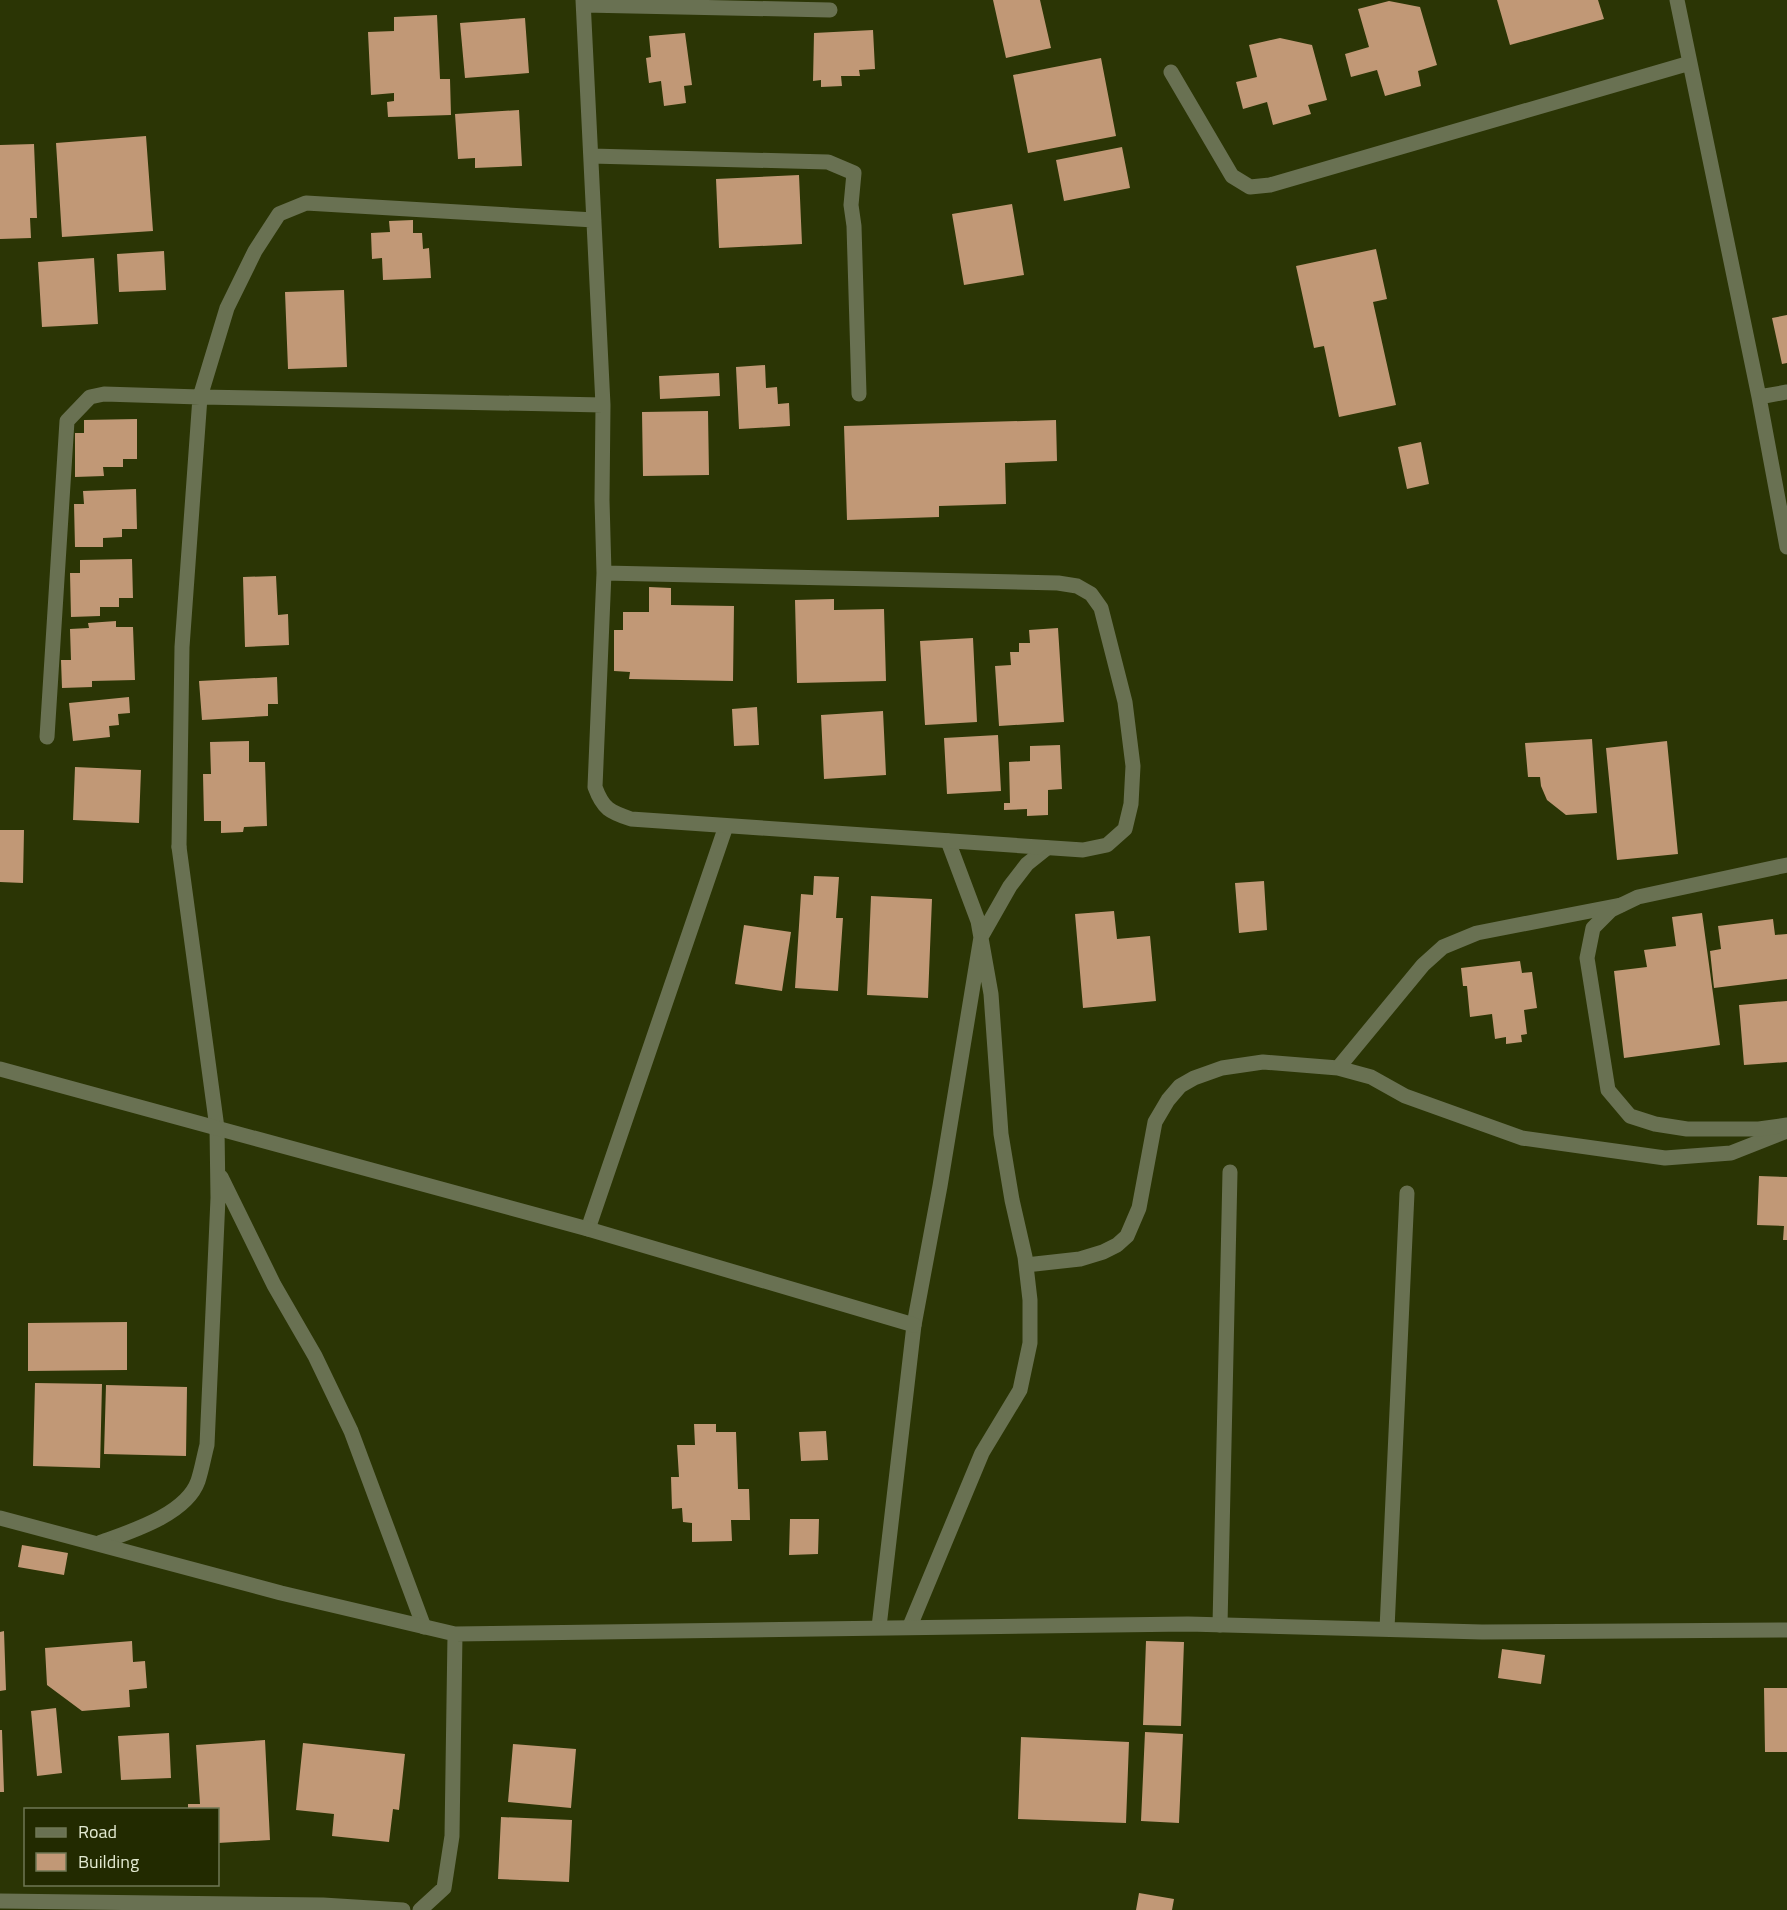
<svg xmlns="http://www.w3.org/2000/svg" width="1787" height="1910" font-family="'Titillium Web',sans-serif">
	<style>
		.building { fill: #c19876 }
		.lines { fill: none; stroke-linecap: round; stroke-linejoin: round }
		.service { stroke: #697152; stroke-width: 15 }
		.minor { stroke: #697152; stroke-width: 15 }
	</style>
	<rect width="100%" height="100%" fill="#2b3505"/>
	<!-- building -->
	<path class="building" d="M993,0H1040L1051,48L1006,58Z
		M1497,0H1598L1604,19L1510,45Z
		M1389,1L1420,7L1437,65L1418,71L1421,86L1385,96L1377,70L1351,77L1345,54L1369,47L1358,9Z
		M437,15L440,79H450L451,115L388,117L387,102L394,101V93L371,95L368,32L394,31V17Z
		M525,18L529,73L465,78L460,23Z
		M873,30L875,69L859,70L860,76H841L842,86L821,87V80L813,81L814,33Z
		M685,33L692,85L684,86L686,103L664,106L661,81L649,83L646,58L651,57L649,36Z
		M1280,38L1312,45L1327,100L1308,105L1311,114L1273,125L1267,102L1243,109L1236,82L1257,77L1249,45Z
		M1101,58L1116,136L1028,153L1013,75Z
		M519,110L522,166L475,168V158L458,159L455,114Z
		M146,136L153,231L62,237L56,143Z
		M34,144L37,218H30L31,238L0,239V145Z
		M1122,147L1130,188L1064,201L1056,160Z
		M799,175L802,244L719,248L716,179Z
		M1012,204L1024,275L964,285L952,214Z
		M413,220V233H422L423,249L429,248L431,278L383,280L382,258L372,259L371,233L390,232L389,221Z
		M1376,249L1387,299L1373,302L1396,405L1339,417L1324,346L1314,348L1296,266Z
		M164,251L166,290L119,292L117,254Z
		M94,258L98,324L42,327L38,262Z
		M344,290L347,367L288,369L285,292Z
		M1787,315V363L1782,364L1772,318Z
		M765,365L766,388L777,387L778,404L789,403L790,426L739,429L736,367Z
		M719,373L720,396L660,399L659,376Z
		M708,411L709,475L643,476L642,412Z
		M137,419V459H123V467H103L104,476L75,477V433H84V420Z
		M1056,420L1057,461L1005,463L1006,504L939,506V517L847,520L844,426Z
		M1421,442L1429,484L1407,489L1398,447Z
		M136,489L137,529H122V537L103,538V547H75L74,504H84L83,491Z
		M132,559L133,598H119V607H100V616L71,617L70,573H80V560Z
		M276,576L278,615L288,614L289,645L245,647L243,577Z
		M649,587L671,588V605L734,606L733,681L629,679L630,672L614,671V630H623V612H649Z
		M834,599V610L884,609L886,681L797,683L795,600Z
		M116,621V627H133L135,680L92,681V687L62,688L61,660H71L70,629L89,628L88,623Z
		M1058,628L1064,722L999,726L995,666L1011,665L1010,652H1019V643H1030L1029,630Z
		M973,638L977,722L925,725L920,641Z
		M277,677L278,704H268V716L202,720L199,681Z
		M129,697L130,713L118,714L119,725L109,726L110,737L73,741L69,703Z
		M757,707L759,745L734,746L732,709Z
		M883,711L886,775L824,779L821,715Z
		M998,735L1001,791L947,794L944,738Z
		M1592,739L1597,813L1566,815L1547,800L1541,786L1540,777H1528L1525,743Z
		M249,741V762H265L267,826L244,827L243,832L221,833V821H204L203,774H211L210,742Z
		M1667,741L1678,854L1617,860L1606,748Z
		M1060,745L1062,789L1048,790V815L1027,816V809L1004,810V803H1010L1009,762L1030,761V746Z
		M75,767L141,770L139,823L73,820Z
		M0,830H24L23,883L0,882Z
		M814,876L839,877L836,918H843L838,991L795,988L801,894L813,895Z
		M1264,881L1267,930L1239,933L1235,883Z
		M871,896L932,899L928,998L867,995Z
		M1114,911L1117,939L1150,936L1156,1001L1083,1008L1075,914Z
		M1702,913L1720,1045L1624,1058L1614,971L1647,967L1644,950L1676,946L1672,917Z
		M1773,919L1775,935L1787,934V979L1714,988L1710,951L1721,949L1718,926Z
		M744,925L791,932L782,991L735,984Z
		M1520,961L1522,973L1532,972L1537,1008L1524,1010L1527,1034L1521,1035L1522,1042L1506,1044V1037L1495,1039L1492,1014L1470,1017L1467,986H1463L1461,968Z
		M1787,1001V1062L1744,1065L1739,1005Z
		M1759,1176L1787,1177V1240H1783L1784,1226L1757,1225Z
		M127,1322V1370L28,1371V1323Z
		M35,1383L102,1384L100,1468L33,1466Z
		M106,1385L187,1387L186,1456L104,1454Z
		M694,1424H716V1432H736L738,1489H749L750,1520H731L732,1541L692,1542V1523L683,1522L682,1508L672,1509L671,1477H679L677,1445H695Z
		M826,1431L828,1460L801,1461L799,1432Z
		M790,1519H819L818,1554L789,1555Z
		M22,1545L68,1553L64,1575L18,1567Z
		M4,1631L6,1690L0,1691V1632Z
		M132,1641L133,1662L145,1661L147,1688L129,1690L130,1707L82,1711L47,1685L45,1648Z
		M1146,1641L1184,1642L1181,1726L1143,1725Z
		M1502,1649L1545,1655L1541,1684L1498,1678Z
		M1764,1688H1787V1752H1765Z
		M56,1708L62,1773L37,1776L31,1711Z
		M0,1730H2L4,1792H0Z
		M1145,1732L1183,1734L1179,1823L1141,1821Z
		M169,1733L171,1778L121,1780L118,1736Z
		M1021,1737L1129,1742L1126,1823L1018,1819Z
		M265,1740L270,1840L218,1843V1810H188V1804H200L196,1745Z
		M303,1743L405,1754L399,1810L393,1809L389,1842L332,1836L334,1814L296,1810Z
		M513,1744L576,1749L571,1808L508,1802Z
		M501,1817L572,1820L569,1882L498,1879Z
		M1139,1893L1174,1899L1172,1910H1136Z"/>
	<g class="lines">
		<!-- service -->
		<path class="service" d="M1338,1068L1423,965L1443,947L1477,933L1621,905
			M221,1177L274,1285L315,1356L351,1431L424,1627
			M588,1229L726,826
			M1026,1265L1080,1259L1103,1252L1117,1245L1127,1236L1139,1208L1155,1122L1168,1100L1180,1086L1194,1078L1222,1068L1263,1062L1338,1068L1371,1077L1405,1096L1522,1138L1665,1158L1731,1153L1787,1131
			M99,1543C129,1532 186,1515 198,1481C202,1469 204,1456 207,1445L218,1198L217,1128L179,847
			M1220,1625L1230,1172
			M910,1626L982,1453L1020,1390L1030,1343V1300L1025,1257L1012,1200L1001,1134L991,994L978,921L948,841
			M879,1627L914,1325L940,1186L981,937L1010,886L1027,864L1047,848"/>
		<!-- minor -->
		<path class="minor" d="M583,0L603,405L602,500L604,573L595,787C603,809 610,812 631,819L1083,850L1107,845L1125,829L1131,804L1133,766L1125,702L1101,608L1091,594L1077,586L1058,583L604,573
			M1677,0L1759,397L1787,547
			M584,5L830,10
			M1171,72L1232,176L1250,187L1270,185L1690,63
			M591,156L828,162L854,173L851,205L854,226L859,394
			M1759,397L1787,392
			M47,737L67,421L90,397L104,394L200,397L227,308L255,251L279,214L306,203L594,220
			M179,847L182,647L200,397L603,405
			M1787,865L1638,897L1611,910L1593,928L1587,958L1608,1090L1630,1116L1655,1124L1687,1129H1759L1787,1125
			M0,1069L588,1229L914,1325
			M0,1518L281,1593L455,1634L1188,1624L1482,1632L1787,1630
			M1387,1629L1407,1193
			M0,1901L323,1905L403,1910
			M420,1910L444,1888L452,1836L455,1634"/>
	</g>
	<!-- legend -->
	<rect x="24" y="1808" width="195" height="78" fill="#222a00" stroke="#6f7754" stroke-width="1.5"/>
	<rect x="36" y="1828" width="30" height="9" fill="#697152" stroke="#6f7754" stroke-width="1.5"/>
	<text x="78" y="1838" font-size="18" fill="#e3ead1">Road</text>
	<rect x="36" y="1853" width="30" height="18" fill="#c19876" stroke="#6f7754" stroke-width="1.5"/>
	<text x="78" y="1868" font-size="18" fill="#e3ead1">Building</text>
</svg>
